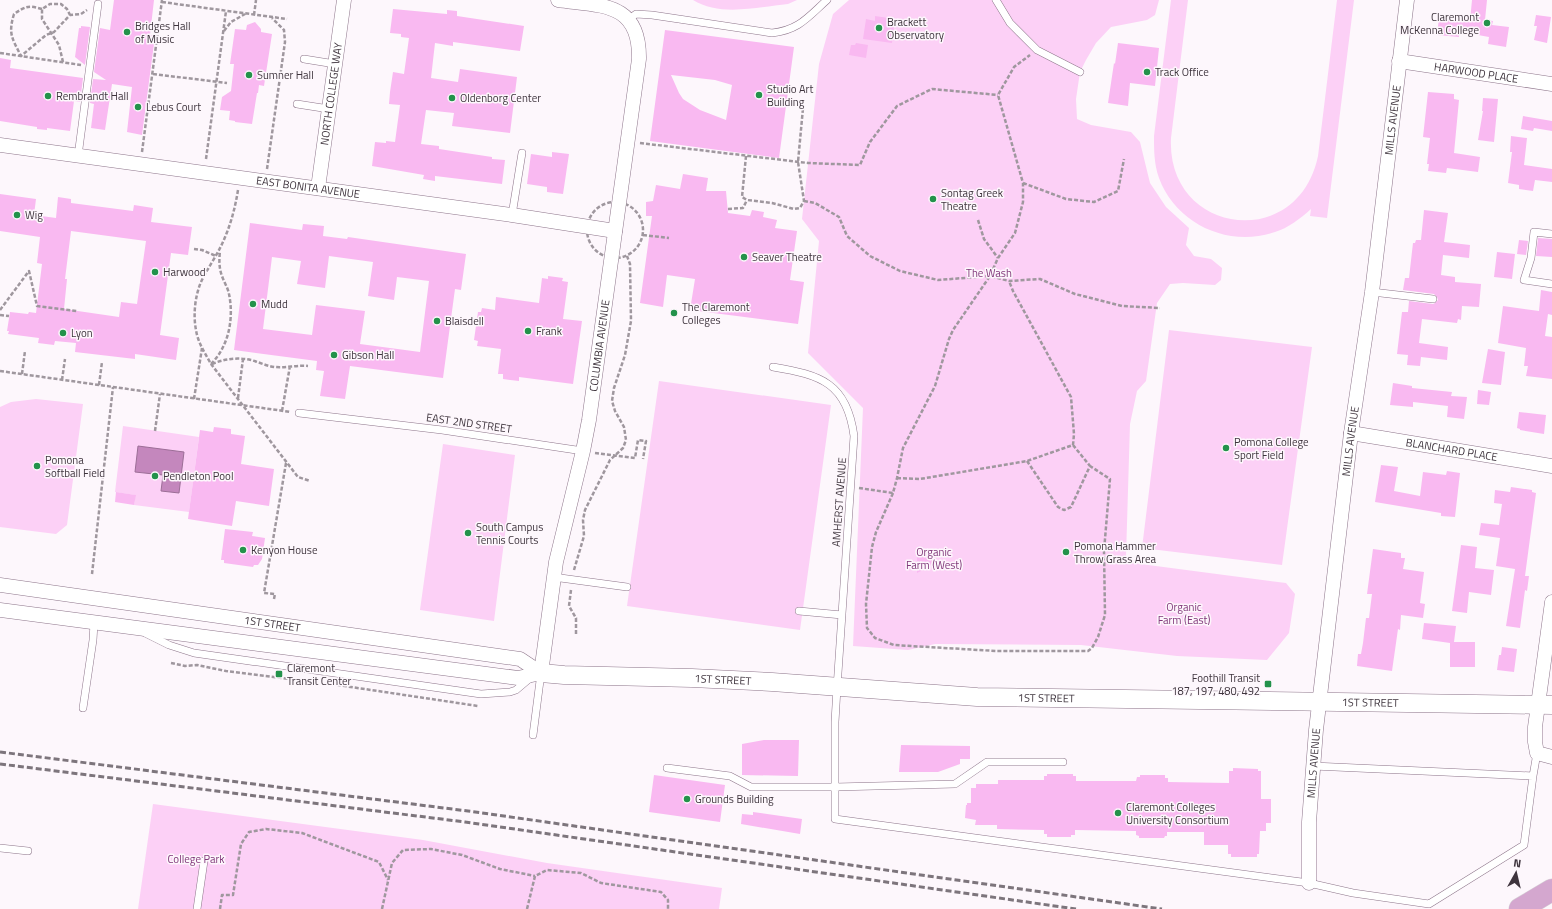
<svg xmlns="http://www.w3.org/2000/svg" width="1552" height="909" font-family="'Titillium Web',sans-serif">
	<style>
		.green { fill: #fcd0f6 }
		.water { fill: #c487bd; stroke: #9c6e97 }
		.building { fill: #f9b9f1; fill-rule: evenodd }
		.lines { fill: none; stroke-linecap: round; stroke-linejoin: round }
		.service-casing { stroke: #8d758a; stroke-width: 8 }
		.minor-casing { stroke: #8d758a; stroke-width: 15 }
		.tertiary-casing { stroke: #8d758a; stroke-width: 19 }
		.primary-casing { stroke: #d8d6d8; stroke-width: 23 }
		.path { stroke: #9f979e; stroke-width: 2.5; stroke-dasharray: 4 2; stroke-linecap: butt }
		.service { stroke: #fff; stroke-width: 7 }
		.minor { stroke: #fff; stroke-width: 14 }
		.tertiary { stroke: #fff; stroke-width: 18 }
		.primary { stroke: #d4a7cf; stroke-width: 22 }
		.rail { stroke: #7d757c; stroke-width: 3; stroke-dasharray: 6 3; stroke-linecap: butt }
		.poi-dot { fill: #23924b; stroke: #fdf7fc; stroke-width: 1.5 }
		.labels { text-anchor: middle; stroke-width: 3; stroke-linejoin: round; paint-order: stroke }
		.poi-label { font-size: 11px; fill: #3e343d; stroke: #fdf7fc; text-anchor: start }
		.street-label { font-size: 11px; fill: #3e343d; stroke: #fdf7fc }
		.park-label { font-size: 11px; fill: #80377a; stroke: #fdf7fc }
	</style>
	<rect width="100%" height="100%" fill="#fdf7fc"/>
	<!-- green -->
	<path class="green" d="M693,0H797L788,4C758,7 720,17 693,0Z
		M849,0H1159L1155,15L1147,20L1111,27L1096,43L1086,60L1080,72L1076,99L1077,119L1091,125L1131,132L1140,142L1150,183L1166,207L1189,228L1186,245L1194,256L1211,259L1222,268L1221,280L1215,285L1183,283L1170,284L1157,303L1146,381L1137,391L1130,424L1126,557L1133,563L1286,583L1295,594L1289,633L1267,660L1177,656L1081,645L935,644L908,650L853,646L863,408L808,353L819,241L802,219L819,64L833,14Z
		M1171,0H1188L1171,138C1166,235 1298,253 1318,156L1337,0H1354L1327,218L1310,216L1311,209C1300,219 1288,228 1275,232C1228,248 1176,224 1159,178C1154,164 1154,150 1154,136Z
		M1169,330L1312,347L1282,565L1142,548Z
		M659,381L831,405L800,630L627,606Z
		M36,399L83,404L67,525L56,534L0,527V407L11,402Z
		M123,426L199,437L189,512L134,505L135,495L115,492Z
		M443,444L515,455L494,621L420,610Z
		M153,804L423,840L547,863L722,888L719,909H138Z"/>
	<!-- water -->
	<path class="water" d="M138,446L184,452L179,493L161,491L163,475L135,472Z"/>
	<!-- building -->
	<path class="building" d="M114,0H154L150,35L155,36L142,135L127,132L132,87L112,84L105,130L91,128L94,104L90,103L93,79L106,80L94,72L100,28L110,30Z
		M1472,0H1487L1485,20L1493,21L1492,25L1509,27L1506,47L1488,44L1489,37L1478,35L1459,33V37L1437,35L1439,18L1470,21Z
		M393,9L447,14V10L457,11V16L524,26L520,51L453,42V46L435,43L431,78L458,82L460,69L517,77L510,133L452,126L454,113L426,110L421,144L439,146V149L492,157V159L505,160L502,184L435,176V181L423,179L424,175L372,166L375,142L386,143V141L395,142L400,105L389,104L390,92L393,72L404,74L409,38L401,37V34L390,33Z
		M1536,15L1551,17L1547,43L1534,40L1537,26H1534Z
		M875,16L895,19L892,43L863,39L866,19L875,21Z
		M255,22L261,29V32L272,34L264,86L259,85L258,93H257L252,124L235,122V121L229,120L230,111L220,110L222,97L231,91L234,64H230L235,29L246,30L247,25Z
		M81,26L90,27L85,65L75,57L79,28H81Z
		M665,30L794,47L779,158L650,141ZM671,75L715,80L732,85L726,120L700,110L683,99L679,93Z
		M856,43L868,45L866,58L849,55L851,45H855Z
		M1118,43L1159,48L1155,86L1130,83L1128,106L1108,103L1114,63L1115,64Z
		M0,58L11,60L10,68L83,78L80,102L74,101L70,131L47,128V130L37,129V127L0,121Z
		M1428,92L1454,94V99L1459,100L1454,153L1480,157L1478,172L1447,168L1446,173L1428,171L1429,164H1427L1430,138L1423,137Z
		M1483,98L1498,99L1494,142L1478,140L1483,111H1482Z
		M1523,116L1552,121V131L1534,128L1533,131L1521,129Z
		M1511,136L1527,138L1524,165L1552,169V182L1535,180L1533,191L1519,189V185L1508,183L1512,152H1510Z
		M552,152L569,154L563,194L547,192V187L527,184L531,154L552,157Z
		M683,174L708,178L706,191H726L728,213L750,216L752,210L764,212L763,217L777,220L775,228L797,231L790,280L804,282L798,324L690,310L695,279L667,275L663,307L640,303L652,216H646V202L653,201L656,185L680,189Z
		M0,194L36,199L34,215L56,218L58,197L71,199V203L133,211L134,205L153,208L151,222L192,227L188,255L171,253L160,335L179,338L176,360L135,354V359L75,352L76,343L55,341L54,345L38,343L39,338L8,334L9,331H7L10,312L28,314L29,312L36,313L42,264L37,263L40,237L0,231ZM71,231L146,241L137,304L121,302L119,317L64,309L67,279H65Z
		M1424,210L1448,213L1444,242L1470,245L1469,258L1443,255L1441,275L1455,277V282L1481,284L1479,307L1462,306L1461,320L1458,319L1457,323L1422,319L1419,343L1448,347L1447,360L1421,357L1420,366L1407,365L1408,355L1397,354L1402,312H1408L1409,301L1433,304L1435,303L1438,300L1437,297L1434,294L1403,290L1405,278H1409L1413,243H1415L1416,240H1421Z
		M250,223L302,230L303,224L324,226L323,236L347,239L348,237L466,254L461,290L455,289L443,378L350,366L345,399L320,396L324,371L316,370L317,361L234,350ZM329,256L373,262L368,296L394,300L397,277L429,281L420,352L360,344L365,311L316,305L312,335L263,329L272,257L301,261L297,284L325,288Z
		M1538,238L1552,239V257L1536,256Z
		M1519,240L1528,241L1526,255L1517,254Z
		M1497,252L1515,254L1512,279L1494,277Z
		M548,276L563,278L562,281L568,282L563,319L582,321L573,384L519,377V381L503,379V374H498L501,349L477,346L478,341L474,340L478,312H481L482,308L495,310L496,297L539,303L542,278L548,279Z
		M1541,290L1552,292V315L1548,314L1545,336L1552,337V379L1526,376L1528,366H1524L1526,348L1498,343L1503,306L1539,311Z
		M1488,349L1505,352L1501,385L1482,383Z
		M1393,383L1412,386V388L1452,392L1451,396L1467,397L1464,419L1447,417L1448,406L1413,402V407L1390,405Z
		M1478,390L1491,392L1489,405L1477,404Z
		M1519,412L1546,415L1544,434L1520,430V429L1517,428Z
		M214,427L231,429V434L245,436L241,464L274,469L269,506L236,501L232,526L188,519L200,430L213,432Z
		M1381,465L1398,467L1394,491L1420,496L1423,472L1446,475L1447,471L1460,473L1455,517L1441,516V513L1375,502Z
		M1511,487L1532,490V492L1536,493L1525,576H1529L1527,591L1525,590L1520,628L1506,626L1515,569L1496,566L1500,538L1479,535L1481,523L1499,525L1502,504L1494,503L1495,490L1510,492Z
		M116,492L136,495L134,505L115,502Z
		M225,529L253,532L252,536L265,538L262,559L258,565H254L253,567L224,563V560H221Z
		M1461,545L1477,547L1475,568L1494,570L1491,595L1469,592L1467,613L1452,611Z
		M1373,549L1401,553V558H1405L1403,569L1424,572L1420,603L1425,604L1423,618L1401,615L1400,630L1398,629L1392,671L1357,666L1358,654H1361L1363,643L1366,618H1369L1372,594H1367Z
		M917,554L935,559L929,567L917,573Z
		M1424,623L1456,626L1454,642H1475V667H1450V643L1422,639Z
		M1502,647L1517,649L1514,672L1497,670L1499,655H1501Z
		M764,740H799L798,776L742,775V744Z
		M901,745L970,746V759H960V764L938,772H899Z
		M1233,768L1258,769V771H1261V799H1271V823H1266V831H1260L1259,854H1257V857H1231V854H1228V845H1204V832H1167V836H1165L1164,838H1139V836L1136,835V831L1075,830V835H1071V837H1047V834H1044V830L997,829V825H975L976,820L965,818L966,805H967V803H971V788H976V784H998V780H1044V776H1047V774H1073V776H1076V781H1136L1137,777H1140V775H1165V778H1168V782L1229,783V771H1233Z
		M654,775L725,785L720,822L649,812Z
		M753,812L802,819L800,834L741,824L742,814L753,815Z"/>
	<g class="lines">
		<defs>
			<path id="service" d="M996,0L1010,23L1037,50L1080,72
				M629,19L636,14L652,15L772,33C799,30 808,17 827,0
				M304,59L335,64
				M297,104L329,109
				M78,156L98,4
				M512,215L522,153
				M1552,234L1534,232L1531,258L1524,280L1552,284
				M1372,292L1433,299
				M773,367C821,375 847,383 854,436L837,688L835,722V819L1309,883L1353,893L1429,904L1524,845L1533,776
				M299,413L442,430L583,451
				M553,577L627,587
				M799,611L842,615
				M145,633L169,645L194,653L481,694L510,692L516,690L529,679
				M83,708L93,640L94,623
				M533,735L541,673
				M1313,766L1533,776L1537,753
				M667,768L730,776L751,787H835L955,784L987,762H1063
				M0,848L28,851
				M197,909L204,861"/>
			<g id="minor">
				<path id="s1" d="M1399,61L1552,84"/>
				<path id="s2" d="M0,145L512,215L615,231"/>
				<path id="s3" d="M318,188L344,0"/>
				<path id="s4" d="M1351,433L1552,466"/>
				<path id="s5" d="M0,585L520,659L541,673"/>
				<path d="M1552,602L1535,727V742L1537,753L1552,757"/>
				<path d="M0,610L518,678L541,673"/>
				<path id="s6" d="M541,673L556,562L583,451L589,420L639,59C640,2 602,6 558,0"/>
				<path id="s7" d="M1309,883V822L1316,730L1351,433L1372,292L1407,0"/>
			</g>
			<g id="tertiary">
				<path id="s8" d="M541,673L564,675L692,678L772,682L977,697L1552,705"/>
			</g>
			<path id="primary" d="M1520,909L1552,890"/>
		</defs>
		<!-- service casing -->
		<use href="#service" class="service-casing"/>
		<!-- minor casing -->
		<use href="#minor" class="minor-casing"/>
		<!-- tertiary casing -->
		<use href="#tertiary" class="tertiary-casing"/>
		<!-- primary casing -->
		<use href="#primary" class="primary-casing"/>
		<!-- path -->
		<path class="path" d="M162,2L287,19
			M42,9C28,5 26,6 14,14C8,34 12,38 21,56L46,35L54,32L70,15L81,14L87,10
			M254,15L256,0
			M224,31L231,22L245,14
			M0,53L81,65
			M63,62L59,45L42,19V9L50,4H61L67,9L70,15
			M153,74L227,83
			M640,143L808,163L860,165L870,142L897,106L932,89L998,95
			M142,152L162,0
			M746,156L742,197L747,200L772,203L794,209L800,208L804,201L798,162L803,108
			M206,159L226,11
			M267,169L285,42L284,30L272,18
			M1023,183L1066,199L1094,202L1118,191L1124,159
			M238,190C235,209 230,227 222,244C216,257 207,269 201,282C195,296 193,315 196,330C198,343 205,353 211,364L298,477L310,481
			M804,201L815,203L839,217L847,236L870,256L900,271L938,280L990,276L1009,281L1040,279L1075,294L1122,306L1160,308
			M587 230a28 28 0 1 1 56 0a28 28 0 1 1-56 0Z
			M728,209L743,208L747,200
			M978,220L984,239L998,258
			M643,235L669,238
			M194,249L202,250L216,256
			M0,310L29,271L37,306L77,311
			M0,315L9,316
			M211,364C229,346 234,318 229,294C228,288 224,282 222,276C219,268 219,260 220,251
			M212,364C224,359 237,357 251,360C259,362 266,366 275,367C286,368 297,365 308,366
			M0,371L291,412
			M22,374L25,351
			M62,380L65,359
			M99,385L102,362
			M238,398L243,359
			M194,399L202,348
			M282,411L290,366
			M155,431L160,394
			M595,453L635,458L638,440L646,441L643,459
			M1027,461L1058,507L1064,510L1071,507L1090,466L1073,445
			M897,478L920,479L1027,461L1073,445L1074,434L1071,397L1013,291L1009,281
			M859,488L893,493L897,478L903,448L935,386L949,339L953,330L990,276L998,258L1015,233L1023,202V183L998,95L1014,67L1030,55
			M893,493L876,532L872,547L866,604L867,628L875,638L894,645L996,651H1088L1092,648L1098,637L1105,615L1104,551L1110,479L1090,466
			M574,570L584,536L583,520L585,510L610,460L623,448L626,440L624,427L615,411L612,401L614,388L625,355L631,321L630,264L627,256
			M92,574L113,387
			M571,590L569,606L576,618V636
			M274,599L275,594L264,593L286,463
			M171,663L185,666L197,665L226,671L314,682
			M331,684L478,706
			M220,909L222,895H233L241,844L249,832L266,829L302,833L379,862L388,880
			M382,909L392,863L403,850L431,849L462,855L500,869L535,876
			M527,909L535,876L547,870L581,873L601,883L661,892L668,900V909"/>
		<!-- service -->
		<use href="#service" class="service"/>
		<!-- minor -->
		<use href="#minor" class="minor"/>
		<!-- tertiary -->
		<use href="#tertiary" class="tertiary"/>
		<!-- primary -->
		<use href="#primary" class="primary"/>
		<!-- rail -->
		<path class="rail" d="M0,752L468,811L1162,909
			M0,764L465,822L1076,909"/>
	</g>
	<!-- markers -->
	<g class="poi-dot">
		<circle cx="1487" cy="23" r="4"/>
		<circle cx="879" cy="28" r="4"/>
		<circle cx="127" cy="32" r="4"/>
		<circle cx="1147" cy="72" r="4"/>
		<circle cx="249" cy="75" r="4"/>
		<circle cx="759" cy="95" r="4"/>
		<circle cx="48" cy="96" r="4"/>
		<circle cx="452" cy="98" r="4"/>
		<circle cx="138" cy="107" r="4"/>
		<circle cx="933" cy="199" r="4"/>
		<circle cx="17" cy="215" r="4"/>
		<circle cx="744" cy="257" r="4"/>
		<circle cx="155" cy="272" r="4"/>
		<circle cx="253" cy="304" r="4"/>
		<circle cx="674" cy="313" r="4"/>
		<circle cx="437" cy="321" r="4"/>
		<circle cx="528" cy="331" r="4"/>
		<circle cx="63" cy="333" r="4"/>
		<circle cx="334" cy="355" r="4"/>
		<circle cx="1226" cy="448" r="4"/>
		<circle cx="37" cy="466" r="4"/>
		<circle cx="155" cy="476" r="4"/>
		<circle cx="468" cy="533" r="4"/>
		<circle cx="243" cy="550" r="4"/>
		<circle cx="1066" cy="552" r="4"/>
		<rect x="275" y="670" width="8" height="8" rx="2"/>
		<rect x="1264" y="680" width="8" height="8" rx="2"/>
		<circle cx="687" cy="799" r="4"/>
		<circle cx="1118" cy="813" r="4"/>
	</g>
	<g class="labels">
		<!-- poi labels -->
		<g class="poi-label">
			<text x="1479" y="21" text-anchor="end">Claremont<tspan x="1479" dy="13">McKenna College</tspan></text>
			<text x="887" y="26">Brackett<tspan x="887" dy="13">Observatory</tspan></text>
			<text x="135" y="30">Bridges Hall<tspan x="135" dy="13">of Music</tspan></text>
			<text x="1155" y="76">Track Office</text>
			<text x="257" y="79">Sumner Hall</text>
			<text x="767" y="93">Studio Art<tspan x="767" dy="13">Building</tspan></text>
			<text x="56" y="100">Rembrandt Hall</text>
			<text x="460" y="102">Oldenborg Center</text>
			<text x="146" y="111">Lebus Court</text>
			<text x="941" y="197">Sontag Greek<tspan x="941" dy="13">Theatre</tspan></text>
			<text x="25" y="219">Wig</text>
			<text x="752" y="261">Seaver Theatre</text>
			<text x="163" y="276">Harwood</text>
			<text x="261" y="308">Mudd</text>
			<text x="682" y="311">The Claremont<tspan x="682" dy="13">Colleges</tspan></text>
			<text x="445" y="325">Blaisdell</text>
			<text x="536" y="335">Frank</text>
			<text x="71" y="337">Lyon</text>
			<text x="342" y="359">Gibson Hall</text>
			<text x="1234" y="446">Pomona College<tspan x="1234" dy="13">Sport Field</tspan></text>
			<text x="45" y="464">Pomona<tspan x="45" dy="13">Softball Field</tspan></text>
			<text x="163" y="480">Pendleton Pool</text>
			<text x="476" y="531">South Campus<tspan x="476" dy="13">Tennis Courts</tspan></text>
			<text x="1074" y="550">Pomona Hammer<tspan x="1074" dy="13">Throw Grass Area</tspan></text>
			<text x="251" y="554">Kenyon House</text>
			<text x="287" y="672">Claremont<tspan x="287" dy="13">Transit Center</tspan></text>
			<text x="1260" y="682" text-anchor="end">Foothill Transit<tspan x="1260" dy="13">187, 197, 480, 492</tspan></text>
			<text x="695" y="803">Grounds Building</text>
			<text x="1126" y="811">Claremont Colleges<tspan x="1126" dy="13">University Consortium</tspan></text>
		</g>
		<!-- street labels -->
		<g class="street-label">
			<text dy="4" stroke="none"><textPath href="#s1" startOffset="78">HARWOOD PLACE</textPath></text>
			<text dy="4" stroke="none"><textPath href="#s3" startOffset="95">NORTH COLLEGE WAY</textPath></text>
			<text dy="4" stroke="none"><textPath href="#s7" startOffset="768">MILLS AVENUE</textPath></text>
			<text dy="4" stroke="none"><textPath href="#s2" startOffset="311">EAST BONITA AVENUE</textPath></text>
			<text dy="4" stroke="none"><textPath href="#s6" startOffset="333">COLUMBIA AVENUE</textPath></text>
			<text transform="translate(469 423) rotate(8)" y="4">EAST 2ND STREET</text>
			<text dy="4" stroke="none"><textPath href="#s7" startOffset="444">MILLS AVENUE</textPath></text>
			<text dy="4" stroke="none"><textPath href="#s4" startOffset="102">BLANCHARD PLACE</textPath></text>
			<text transform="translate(839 502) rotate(-86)" y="4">AMHERST AVENUE</text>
			<text dy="4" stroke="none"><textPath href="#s5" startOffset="275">1ST STREET</textPath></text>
			<text dy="4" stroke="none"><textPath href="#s8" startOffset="182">1ST STREET</textPath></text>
			<text dy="4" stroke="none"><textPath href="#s8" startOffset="506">1ST STREET</textPath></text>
			<text dy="4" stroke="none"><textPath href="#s8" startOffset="830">1ST STREET</textPath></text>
			<text dy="4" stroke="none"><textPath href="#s7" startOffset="120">MILLS AVENUE</textPath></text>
		</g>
		<!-- park labels -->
		<g class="park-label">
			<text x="989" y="277">The Wash</text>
			<text x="934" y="556">Organic<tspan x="934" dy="13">Farm (West)</tspan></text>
			<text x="1184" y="611">Organic<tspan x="1184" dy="13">Farm (East)</tspan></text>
			<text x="196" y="863">College Park</text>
		</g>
	</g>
	<!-- north arrow -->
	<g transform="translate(1516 873) rotate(8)" stroke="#fdf7fc" stroke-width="3" paint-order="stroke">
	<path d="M0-3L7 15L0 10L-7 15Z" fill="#3e343d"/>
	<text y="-6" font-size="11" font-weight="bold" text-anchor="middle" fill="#3e343d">N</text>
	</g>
</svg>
